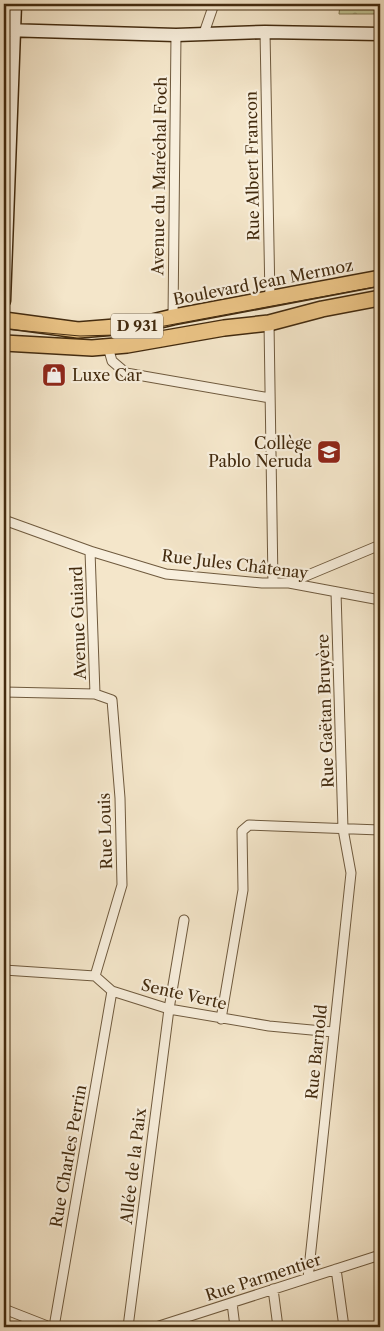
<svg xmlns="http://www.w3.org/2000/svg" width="384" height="1331" font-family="'Libre Caslon Text',serif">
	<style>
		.cemetery { fill: url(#cemetery-stones); stroke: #827751 }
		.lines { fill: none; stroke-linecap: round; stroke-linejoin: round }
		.street-casing { stroke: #6f5a3e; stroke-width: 11 }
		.secondary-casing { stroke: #432b0f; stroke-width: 15 }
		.primary-casing { stroke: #432b0f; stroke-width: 18 }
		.street { stroke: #f8efdd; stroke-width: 9 }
		.secondary { stroke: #f8efdd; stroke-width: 12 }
		.primary { stroke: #eac385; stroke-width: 15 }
		.tram { stroke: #432b0f; stroke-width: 1 }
		.labels { text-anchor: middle; stroke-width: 4.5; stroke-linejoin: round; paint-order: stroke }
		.shield { fill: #f8efdd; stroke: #79664d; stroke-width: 1 }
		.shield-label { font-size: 15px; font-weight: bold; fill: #432b0f }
		.street-label { font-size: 16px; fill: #432b0f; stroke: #f8efdd }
		.poi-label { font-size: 16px; fill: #432b0f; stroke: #f8efdd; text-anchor: start }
	</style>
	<defs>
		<pattern id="cemetery-stones" width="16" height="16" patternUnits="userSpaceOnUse" patternTransform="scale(1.25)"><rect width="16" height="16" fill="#c0c393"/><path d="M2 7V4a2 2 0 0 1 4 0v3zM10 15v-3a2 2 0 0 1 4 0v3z" fill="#9e9f76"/></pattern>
	</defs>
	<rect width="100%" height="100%" fill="#f4e6ca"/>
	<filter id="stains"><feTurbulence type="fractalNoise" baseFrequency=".004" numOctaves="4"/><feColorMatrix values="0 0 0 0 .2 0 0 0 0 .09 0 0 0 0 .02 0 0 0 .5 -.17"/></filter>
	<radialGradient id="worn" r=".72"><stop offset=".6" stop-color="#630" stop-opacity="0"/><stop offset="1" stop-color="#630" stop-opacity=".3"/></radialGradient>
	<!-- cemetery -->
	<path class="cemetery" d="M340,4H380V14H339Z"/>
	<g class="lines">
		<defs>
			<path id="street" d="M265,32L270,299
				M204,33L214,4
				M173,317L176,35
				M269,323L273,583
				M108,347L112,361L126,373L270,398
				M4,520L90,551L166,574L262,583H289L380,600
				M90,551L95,694
				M289,583L380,545
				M4,692L95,694L112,700L120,798L122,885L95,976
				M4,970L95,976L112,991L169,1009L269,1026L333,1032
				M221,1019L243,890L242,831L249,825L380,830
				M336,1269L344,1327
				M308,1278L351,873L343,829L336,592
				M273,1289L278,1327
				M232,1303L235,1327
				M4,1309L50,1327
				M54,1327L112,991
				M128,1327L169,1009L184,920
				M156,1327L380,1255"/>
			<path id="secondary" d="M4,30L176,35L265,32L380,34
				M4,301L15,4"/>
			<path id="primary" d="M4,320L78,330L140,325L173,317L380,278
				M4,343L92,348L127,345L224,328L269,323L322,309L380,298"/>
		</defs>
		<!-- street casing -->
		<use href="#street" class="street-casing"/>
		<!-- secondary casing -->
		<use href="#secondary" class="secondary-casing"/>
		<!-- primary casing -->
		<use href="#primary" class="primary-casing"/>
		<!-- street -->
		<use href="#street" class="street"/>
		<!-- secondary -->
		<use href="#secondary" class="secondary"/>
		<!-- primary -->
		<use href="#primary" class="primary"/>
		<!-- tram -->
		<path class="tram" d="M4,329L80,336L116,335L380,286"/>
	</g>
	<!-- icons -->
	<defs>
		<symbol id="shop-square" viewBox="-11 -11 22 22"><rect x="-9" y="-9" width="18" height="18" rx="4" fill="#8f2418" stroke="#f8efdd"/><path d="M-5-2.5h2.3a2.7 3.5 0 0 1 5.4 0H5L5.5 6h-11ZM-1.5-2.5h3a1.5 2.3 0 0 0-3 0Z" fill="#fff"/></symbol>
		<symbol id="school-square" viewBox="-11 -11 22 22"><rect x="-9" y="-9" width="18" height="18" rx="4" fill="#8f2418" stroke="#f8efdd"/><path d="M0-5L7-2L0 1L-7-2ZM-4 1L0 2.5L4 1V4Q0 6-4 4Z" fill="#fff"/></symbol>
	</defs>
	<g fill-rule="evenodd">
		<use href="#shop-square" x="40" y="361" width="28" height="28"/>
		<use href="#school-square" x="315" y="438" width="28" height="28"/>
	</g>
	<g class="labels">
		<!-- shield labels -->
		<rect class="shield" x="111" y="313.5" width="52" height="25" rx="4"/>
		<g class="shield-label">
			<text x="137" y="331">D 931</text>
		</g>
		<!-- street labels -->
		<g class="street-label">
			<text transform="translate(252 166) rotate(-91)" y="6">Rue Albert Francon</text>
			<text transform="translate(159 176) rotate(-89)" y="6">Avenue du Maréchal Foch</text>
			<text transform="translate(263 282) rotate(-11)" y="6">Boulevard Jean Mermoz</text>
			<text transform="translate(235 564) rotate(7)" y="6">Rue Jules Châtenay</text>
			<text transform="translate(78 623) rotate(-92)" y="6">Avenue Guiard</text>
			<text transform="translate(325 711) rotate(-92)" y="6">Rue Gaëtan Bruyère</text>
			<text transform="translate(105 831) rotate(-92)" y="6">Rue Louis</text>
			<text transform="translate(184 994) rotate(13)" y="6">Sente Verte</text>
			<text transform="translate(316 1052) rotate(-84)" y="6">Rue Barnold</text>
			<text transform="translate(68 1156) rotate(-80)" y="6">Rue Charles Perrin</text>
			<text transform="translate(133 1166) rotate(-83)" y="6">Allée de la Paix</text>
			<text transform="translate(263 1277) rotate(-18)" y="6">Rue Parmentier</text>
		</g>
		<!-- poi labels -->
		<g class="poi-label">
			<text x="72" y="381">Luxe Car</text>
			<text x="312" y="449" text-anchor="end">Collège<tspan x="312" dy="18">Pablo Neruda</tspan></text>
		</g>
	</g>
	<!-- margin -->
	<rect width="384" height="1331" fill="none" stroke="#f4e6ca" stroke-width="20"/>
	<rect x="5" y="5" width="374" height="1321" fill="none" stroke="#432b0f" stroke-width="2.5"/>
	<rect x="10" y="10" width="364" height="1311" fill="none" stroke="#432b0f"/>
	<rect width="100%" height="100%" filter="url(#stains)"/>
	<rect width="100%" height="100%" fill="url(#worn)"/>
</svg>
